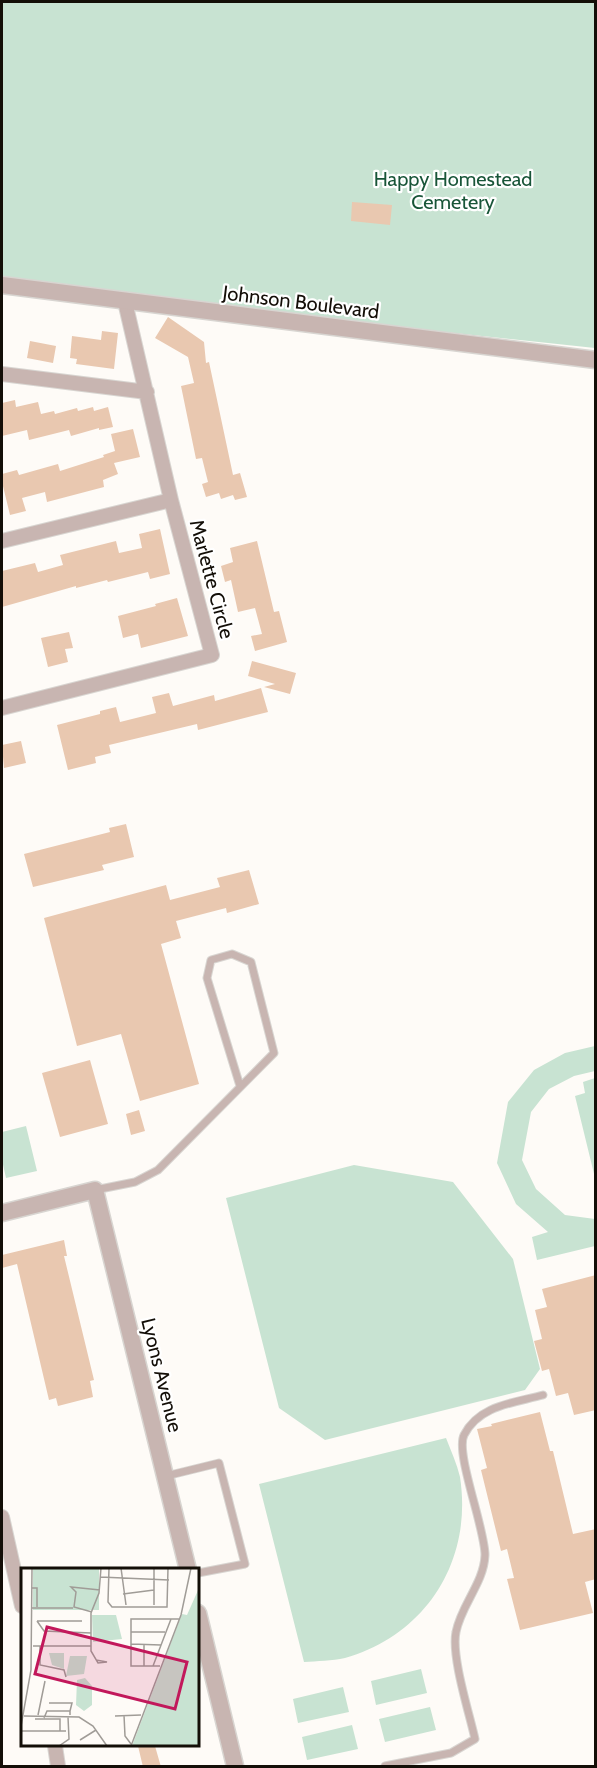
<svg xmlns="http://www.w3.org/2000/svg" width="597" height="1768" font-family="Cabin,sans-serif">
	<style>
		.green { fill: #c8e3d2 }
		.building { fill: #e9c8b0 }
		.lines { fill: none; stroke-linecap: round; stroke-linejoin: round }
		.service-casing { stroke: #d8d5d1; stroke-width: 9 }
		.minor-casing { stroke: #d8d5d1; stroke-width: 16 }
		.tertiary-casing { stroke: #d8d5d1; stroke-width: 19 }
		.service { stroke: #c8b5b1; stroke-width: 7 }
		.minor { stroke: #c8b5b1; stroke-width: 14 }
		.tertiary { stroke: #c8b5b1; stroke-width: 16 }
		.labels { text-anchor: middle; stroke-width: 4.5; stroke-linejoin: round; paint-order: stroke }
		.park-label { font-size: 20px; fill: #185538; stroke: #fff }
		.street-label { font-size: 20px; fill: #130e07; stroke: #fff }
		.inset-road { fill: none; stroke: #a09c97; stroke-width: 1.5 }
		.view { fill: #c2185b; fill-opacity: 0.15; stroke: #c2185b; stroke-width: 3 }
		.inset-edge { fill: none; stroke: #130e07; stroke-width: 3 }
	</style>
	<rect width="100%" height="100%" fill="#fefbf7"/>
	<!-- green -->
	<path class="green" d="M2,2H595V348L194,305L2,277Z
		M595,1046V1071L574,1076L549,1089L531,1112L522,1160L536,1189L565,1215L595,1219V1246L537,1260L532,1237L548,1232L516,1204L497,1163L508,1102L534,1070L565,1053Z
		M595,1078H596L595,1178L575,1096L585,1093L583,1082Z
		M26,1126L37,1171L6,1178L2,1160V1132Z
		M354,1165L453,1182L513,1259L540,1369L525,1390L325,1440L279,1408L226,1198Z
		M446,1438C451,1451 457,1464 460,1477C473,1561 426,1635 345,1658C332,1661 317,1661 304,1662L259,1484Z
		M421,1669L427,1693L376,1705L371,1681Z
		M343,1687L349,1712L298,1723L293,1699Z
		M430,1707L436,1730L385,1742L379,1719Z
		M352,1725L358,1749L307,1760L302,1737Z"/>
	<!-- building -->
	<path class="building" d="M352,202L392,205L390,225L351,221Z
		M168,317L204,342L206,363L209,362L233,475L240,473L247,497L235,500L233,495L221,499L219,493L206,497L202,484L208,482L202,458L196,459L181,386L194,383L188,357L155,338Z
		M102,331L118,333L114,369L76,364L77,359L70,358L72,336L101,340Z
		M30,341L56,346L53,363L27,358Z
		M15,400L16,407L38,402L41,414L54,411L55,414L77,408L78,411L93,407L94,411L108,407L113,427L99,430V428L71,436L69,430L29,440L27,430L2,436V403Z
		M133,429L140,457L114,463L118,474L103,480L104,487L47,502L45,492L22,498L26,511L10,515L2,482V474L17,470L19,475L58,464L60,471L104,457L103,455L115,451L111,434Z
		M160,529L170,574L150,579L148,572L108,582L107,580L76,588V586L2,607V571L35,563L38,572L63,565L60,555L116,541L119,553L142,548L139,534Z
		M257,541L274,612L279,611L287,642L255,651L251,636L262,634L255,608L238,612L231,580L225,582L221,566L233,562L230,548Z
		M177,598L188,636L141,648L138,634L123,638L118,616L156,606L155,604Z
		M69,632L73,648L65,649L68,662L48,667L41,638Z
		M252,661L296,673L290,694L264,687L275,684L248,676Z
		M261,688L268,712L198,730L197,724L109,745L111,753L95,757L96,763L68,770L57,725L100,714V711L116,707L120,722L156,713L152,697L169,693L173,706L214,695L215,701Z
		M21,741L26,763L4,768L2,745Z
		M126,824L134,857L102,865L104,870L33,887L24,854L110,832L109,828Z
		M249,870L259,904L227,913L226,908L176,921L181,938L161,944L199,1084L140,1101L121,1034L77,1046L44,918L166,885L170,900L220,887L217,878Z
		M90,1060L108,1124L60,1137L42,1073Z
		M139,1110L145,1131L131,1135L126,1114Z
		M64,1240L67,1256H64L94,1380L90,1381L93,1397L58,1406L56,1398L49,1400L17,1264L2,1268V1255Z
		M596,1275V1410L574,1415L568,1393L556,1396L549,1369L542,1371L534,1341L542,1339L535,1310L547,1307L542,1289Z
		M540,1412L550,1451H553L573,1534L596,1529V1579L585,1582L593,1613L520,1630L507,1579L514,1578L507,1549L501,1551L481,1470L487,1468L477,1429L492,1426L491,1424Z
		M138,1746H155L161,1767H143Z"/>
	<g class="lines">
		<defs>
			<path id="service" d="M95,1190L135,1182L158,1170L274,1053L251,962L232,954L211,960L207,978L240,1086
				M166,1476L219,1463L245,1564L198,1573
				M385,1766L451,1753L475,1739C469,1712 451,1656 456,1632C461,1605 484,1583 485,1555C485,1528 455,1453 464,1435C479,1405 514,1403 543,1395"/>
			<path id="minor" d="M2,374L147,392
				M2,541L171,500
				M2,708L212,655L171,500L125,302
				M2,1517L22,1606
				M55,1746L58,1766"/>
			<path id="tertiary" d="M2,285L596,360
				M2,1213L95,1190L188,1570
				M198,1613L235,1766"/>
		</defs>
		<!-- service casing -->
		<use href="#service" class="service-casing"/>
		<!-- minor casing -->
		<use href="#minor" class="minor-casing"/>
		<!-- tertiary casing -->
		<use href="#tertiary" class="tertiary-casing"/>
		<!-- service -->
		<use href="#service" class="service"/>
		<!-- minor -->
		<use href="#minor" class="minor"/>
		<!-- tertiary -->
		<use href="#tertiary" class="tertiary"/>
	</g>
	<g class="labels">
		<!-- park labels -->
		<g class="park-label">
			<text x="453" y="186">Happy Homestead<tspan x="453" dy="23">Cemetery</tspan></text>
		</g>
		<!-- street labels -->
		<g class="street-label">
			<text transform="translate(301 302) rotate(7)" y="7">Johnson Boulevard</text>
			<text transform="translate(212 579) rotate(75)" y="7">Marlette Circle</text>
			<text transform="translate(162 1375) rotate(76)" y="7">Lyons Avenue</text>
		</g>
	</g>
	<!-- overview -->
	<g transform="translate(21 1568)">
		<rect width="178" height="178" fill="#fefbf7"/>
		<path d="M12,0H78V42H12ZM178,20V178H111L161,46L166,47ZM71,47H95L101,71L72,74ZM28,85H43V101L31,97ZM49,88H66L63,106L45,108ZM64,110L71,118V137L63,143L55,137L56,112Z" fill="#c8e3d2"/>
		<path class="inset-road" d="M88,0L87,34L91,39H146L147,0M100,0L105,37M79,9L148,12M11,20H16V39M102,26L133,22M133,37V0M11,40H52M71,44L53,39L55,24L50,19L79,22M16,53L23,63L70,65M16,53H61M110,64H144M110,76L140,77M12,78H70M19,78V97L43,102L45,109M75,92L86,94L77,95L70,83V45L78,25L80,0M123,98V76M132,98L150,51M139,98H110V51H158M28,135H51L49,143M17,147L24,113M103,147L104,168L110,176M3,148L58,149L72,158L86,178M94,148L120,147M23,150L26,143H49V147M14,151H39V163M0,158L10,102L11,0M0,163H45M59,172L75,162M38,178L48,171L47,149M110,178L160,47L170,0"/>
		<path class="view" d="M26,59L166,94L154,141L14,106Z"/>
		<rect width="178" height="178" class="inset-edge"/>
	</g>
	<!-- border -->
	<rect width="597" height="1768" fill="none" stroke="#130e07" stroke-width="6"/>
</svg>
